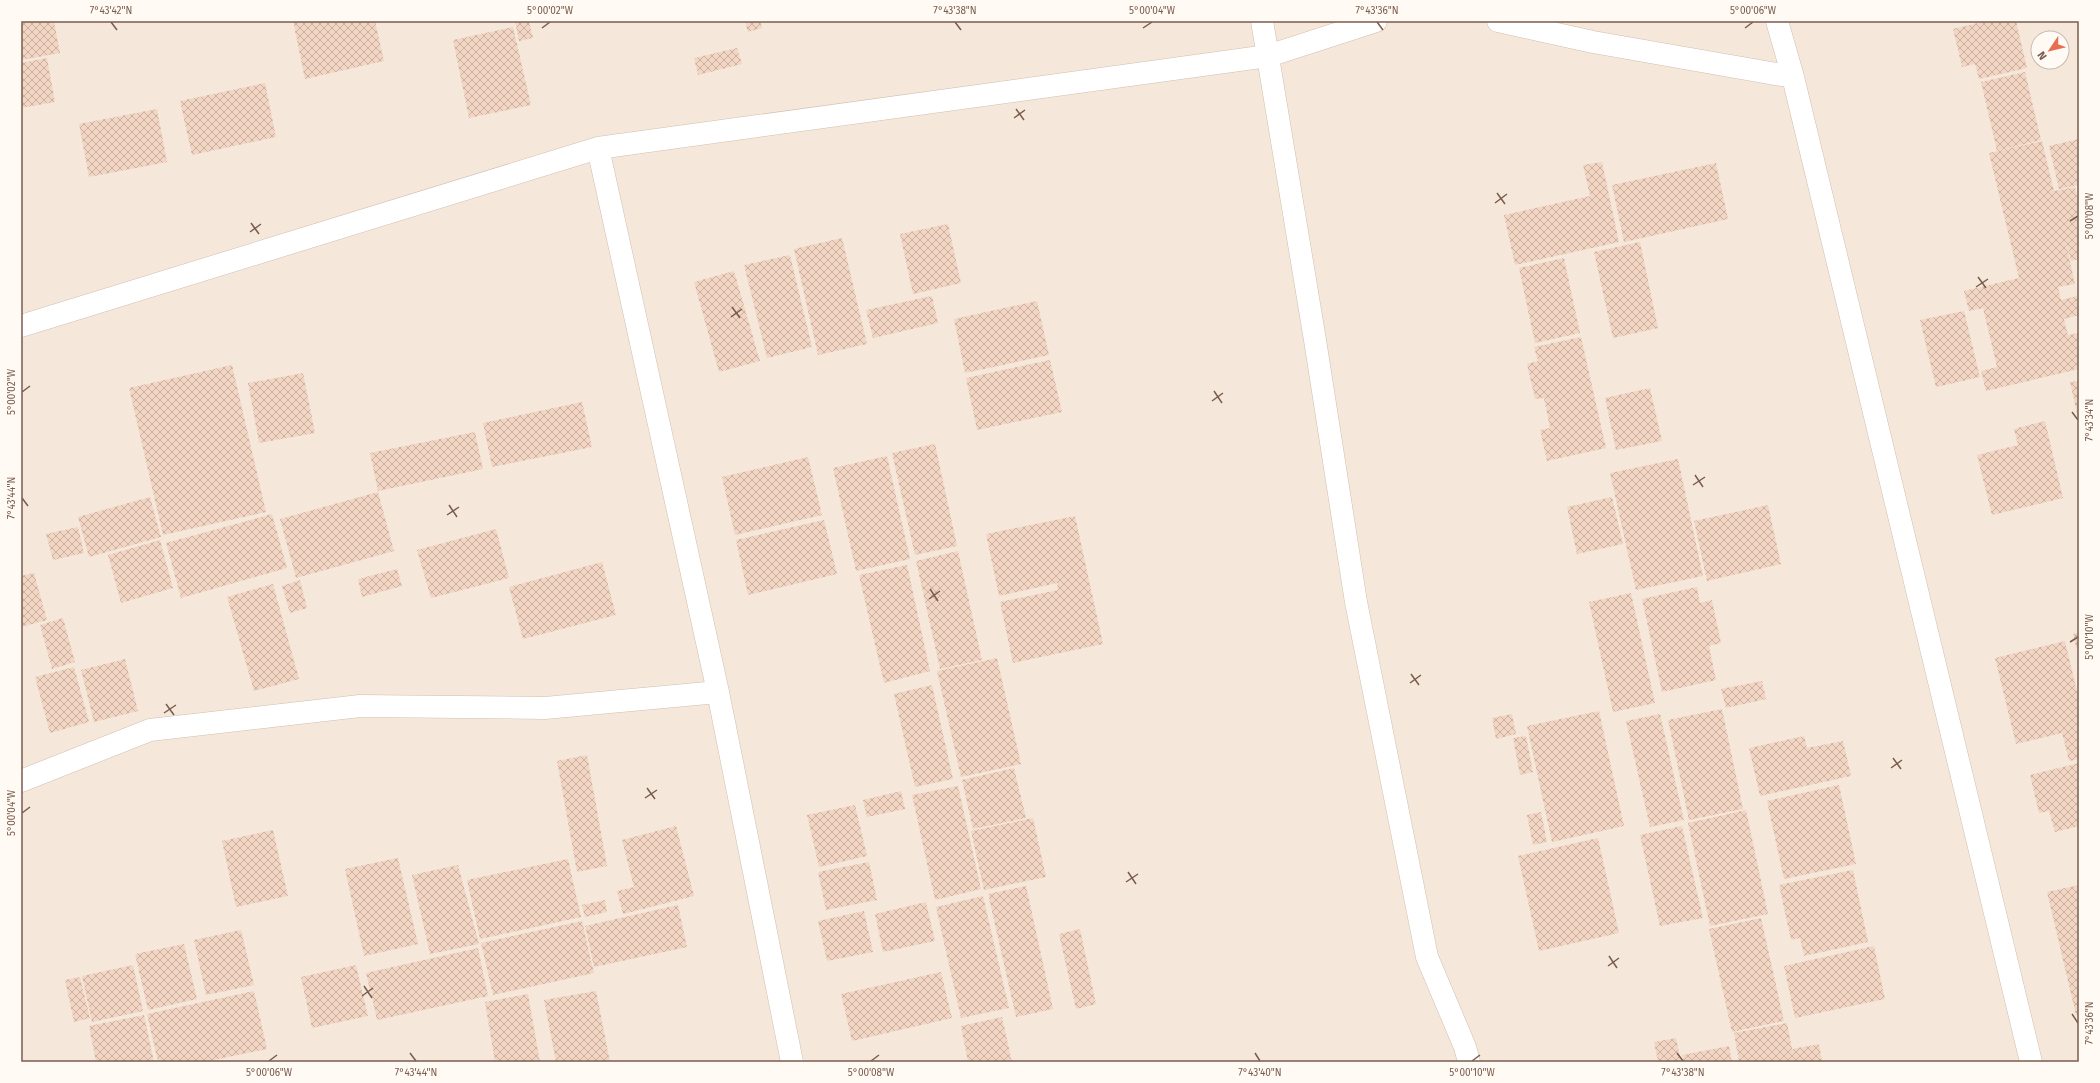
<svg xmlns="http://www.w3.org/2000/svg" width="2100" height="1083" font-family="'Fira Sans',sans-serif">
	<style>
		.residential { fill: #f5e8da; fill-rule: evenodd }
		.building { fill: url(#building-cross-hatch) }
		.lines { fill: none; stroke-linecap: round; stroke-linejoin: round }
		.minor-casing { stroke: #d1beb0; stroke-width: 23 }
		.minor { stroke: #fff; stroke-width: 22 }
		.ticks { fill: none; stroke: #7a5c4d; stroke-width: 1.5 }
		.neatline { fill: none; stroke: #7a5c4d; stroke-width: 1.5 }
		.ticks-label { font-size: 10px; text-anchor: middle; fill: #7a5c4d }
	</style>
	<defs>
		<pattern id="building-cross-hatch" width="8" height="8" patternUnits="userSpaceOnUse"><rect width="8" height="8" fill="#f3d5c3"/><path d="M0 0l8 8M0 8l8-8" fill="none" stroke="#cab0a1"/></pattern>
	</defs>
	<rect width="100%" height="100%" fill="#fdf6ec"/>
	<!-- residential -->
	<path class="residential" d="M21,21H2079V1062H21ZM2038,38H2062V62H2038Z"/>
	<!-- building -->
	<path class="building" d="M21,21H54L60,53L21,60Z
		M293,21H375L384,61L305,79Z
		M515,21H529L533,38L519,41Z
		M745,21H760L762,28L748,32Z
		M1986,21H2016L2027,68L1979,79L1975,64L1962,67L1953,29Z
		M513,27L531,105L469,118L453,40Z
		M737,48L742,64L698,75L694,58Z
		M47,58L55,102L21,108V63Z
		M2025,72L2041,140L1997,151L1981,82Z
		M265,83L276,137L192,155L180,101Z
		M157,109L167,162L89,177L79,124Z
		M2079,139V185L2059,189L2049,146Z
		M2042,141L2054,191L2075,187L2079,206V259L2071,261L2065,239L2075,284L2058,287L2061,300L2077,296L2079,315L2064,319L2068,335L2079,333V369L1986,391L1981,371L1997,367L1983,308L1969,311L1964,291L2019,278L1989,153Z
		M1602,162L1619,242L1515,265L1504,215L1590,196L1583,165Z
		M1716,163L1728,219L1624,242L1612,185Z
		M948,224L961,283L913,294L900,234Z
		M842,238L867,344L818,355L794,249Z
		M1640,242L1658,328L1613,338L1594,252Z
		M790,255L812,347L767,358L744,265Z
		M1564,258L1580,333L1535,343L1519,268Z
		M734,271L760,361L719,372L694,282Z
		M932,296L938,323L873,338L866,310Z
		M1037,301L1049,355L965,373L954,319Z
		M1964,311L1980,377L1936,387L1920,320Z
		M1581,337L1606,448L1547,461L1540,430L1550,428L1544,398L1535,399L1527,364L1538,361L1534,347Z
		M1050,360L1062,412L977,430L966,378Z
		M232,365L266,512L163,535L129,388Z
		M303,373L315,433L259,443L248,383Z
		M2079,381V418H2078L2070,382Z
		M1650,388L1662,441L1616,450L1605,398Z
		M582,402L592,447L492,467L483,423Z
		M2045,421L2063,498L1992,515L1977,455L2018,445L2014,429Z
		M475,432L483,469L378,491L370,453Z
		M935,444L957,546L915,555L892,453Z
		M887,456L910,559L856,571L833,468Z
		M808,457L822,515L735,535L722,477Z
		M1678,459L1703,576L1636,590L1610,473Z
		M378,492L394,551L296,578L280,519Z
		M150,497L161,537L89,557L78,517Z
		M1612,497L1623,544L1577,554L1567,507Z
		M1768,505L1781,564L1707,581L1694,521Z
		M272,514L287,568L181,598L166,543Z
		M1075,516L1103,644L1013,663L1000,602L1058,590L1057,583L999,596L986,534Z
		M824,520L837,574L748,595L736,540Z
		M78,527L84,553L53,560L46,534Z
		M496,529L509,578L431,598L417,550Z
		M160,540L173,588L121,603L108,555Z
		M958,551L982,660L940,669L916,561Z
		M602,562L616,615L523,639L509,587Z
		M907,565L930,671L884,683L859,575Z
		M397,569L402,586L362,597L358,579Z
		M34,573L47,620L21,627V576Z
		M300,580L307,608L290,613L282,586Z
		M273,584L299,679L254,691L227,597Z
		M1697,587L1700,603L1712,600L1721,643L1709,646L1716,680L1662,692L1642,599Z
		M1631,593L1655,703L1613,712L1589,602Z
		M63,618L75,662L52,669L40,625Z
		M2079,632V649L2077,650L2073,634Z
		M2065,641L2079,700V759L2069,761L2062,733L2016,744L1995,658Z
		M997,658L1021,764L961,777L937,671Z
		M125,659L138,711L94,722L81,670Z
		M74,667L89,722L50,733L35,677Z
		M1762,681L1766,699L1726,708L1721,689Z
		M932,685L953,779L915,787L894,694Z
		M1722,709L1743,809L1689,820L1668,720Z
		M1599,711L1624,826L1552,842L1527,726Z
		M1512,714L1516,734L1496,739L1492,718Z
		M1660,714L1684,820L1650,827L1626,721Z
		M1526,736L1533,772L1520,775L1513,738Z
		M1804,736L1807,748L1843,741L1851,776L1760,796L1749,748Z
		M587,755L607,866L577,872L557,761Z
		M2079,763V826L2055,832L2049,811L2039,813L2030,775Z
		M1014,768L1026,818L973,829L962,780Z
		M1839,785L1856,864L1784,879L1767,801Z
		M958,786L981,889L935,900L912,795Z
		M901,791L905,809L867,817L863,800Z
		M855,805L867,856L819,867L807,815Z
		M1746,810L1768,914L1710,926L1688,823Z
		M1541,812L1547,842L1533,845L1527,815Z
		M1033,818L1046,877L984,890L971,831Z
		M676,826L694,896L623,914L617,891L634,887L622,840Z
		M1682,826L1703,918L1660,926L1640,835Z
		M273,830L288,896L236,907L222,841Z
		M1598,838L1619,933L1539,951L1518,856Z
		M398,858L418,944L364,956L345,869Z
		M568,859L581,917L480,939L467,880Z
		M869,862L877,900L826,910L818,872Z
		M458,865L479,944L430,954L412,875Z
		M1853,870L1868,942L1804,956L1800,938L1791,940L1779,885Z
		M2079,885V1014L2076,1015L2047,892Z
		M1026,886L1053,1009L1016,1017L988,894Z
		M983,896L1009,1008L961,1018L936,907Z
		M605,900L607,912L585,917L582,905Z
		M926,902L935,941L883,952L875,914Z
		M678,905L687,947L594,967L585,926Z
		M864,911L873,952L827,961L818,921Z
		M1761,918L1784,1021L1732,1032L1709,929Z
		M582,921L594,973L493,995L481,943Z
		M1080,929L1096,1004L1076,1009L1059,934Z
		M241,930L254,985L206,995L194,940Z
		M184,944L197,999L148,1010L135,954Z
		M1874,946L1885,999L1795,1018L1784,966Z
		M478,948L488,996L377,1020L366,973Z
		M133,965L143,1011L92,1022L82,976Z
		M356,965L368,1016L312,1028L301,977Z
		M941,972L952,1018L852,1041L841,994Z
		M80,977L90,1018L74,1022L65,980Z
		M254,991L267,1049L204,1062H158L147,1014Z
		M596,991L610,1062H556L544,1000Z
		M528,994L540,1062H495L485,1002Z
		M144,1015L154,1062H96L89,1026Z
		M1002,1017L1012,1062H968L961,1026Z
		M1787,1023L1792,1049L1819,1044L1822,1061L1739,1062L1734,1033Z
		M1676,1038L1681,1062H1658L1654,1042Z
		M1729,1046L1732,1062H1684L1682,1055Z"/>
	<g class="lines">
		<defs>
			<path id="minor" d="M1262,21L1315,340L1356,602L1427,957L1465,1047L1469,1062
				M1498,21L1593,42L1793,77
				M1777,21L1793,77L2031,1062
				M598,148L718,692L792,1062
				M21,326L598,148L1268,56L1376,21
				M21,781L150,730L360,706L545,708L718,692"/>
		</defs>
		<!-- minor casing -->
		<use href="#minor" class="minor-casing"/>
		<!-- minor -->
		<use href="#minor" class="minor"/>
	</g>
	<!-- ticks -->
	<path class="ticks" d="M111,22L117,30M955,22L961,30M1377,22L1383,30M542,28L550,22M1143,28L1152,22M1745,28L1753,22M1016,109L1024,120M1014,118L1025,110M1497,193L1505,204M1495,203L1507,194M2070,221L2078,216M251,223L259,234M250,232L261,224M1978,277L1986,288M1976,287L1988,279M732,307L740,318M731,317L742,309M1214,391L1222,403M22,392L30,386M1212,401L1223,393M2072,412L2078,420M1695,475L1703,487M1693,485L1705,477M22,498L28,506M449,505L457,517M447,515L459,507M930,589L938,601M929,599L940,591M2070,642L2078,637M1411,674L1419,685M1410,683L1421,675M166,704L174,715M164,713L176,705M1893,758L1901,769M1891,768L1902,760M647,788L655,799M645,798L657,790M22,813L30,807M1128,872L1136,884M1126,882L1138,874M1609,956L1617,968M1608,966L1619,958M364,986L372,998M362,996L373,988M2072,1014L2078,1023M410,1053L416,1061M1255,1053L1260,1061M1677,1053L1683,1061M269,1061L277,1055M871,1061L879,1055M1472,1061L1480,1055"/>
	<!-- border -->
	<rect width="2100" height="1083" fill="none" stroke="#fffaf3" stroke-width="44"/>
	<!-- north arrow -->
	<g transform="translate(2050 50) rotate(235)"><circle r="19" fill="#fffaf3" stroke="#cabbb1"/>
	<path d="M0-3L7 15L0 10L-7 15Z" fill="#e76f51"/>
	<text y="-6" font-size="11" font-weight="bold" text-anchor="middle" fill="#7a5c4d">N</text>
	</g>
	<rect x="22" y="22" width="2056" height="1039" class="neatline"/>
	<g class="ticks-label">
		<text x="111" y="14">7°43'42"N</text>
		<text x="550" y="14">5°00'02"W</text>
		<text x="955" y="14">7°43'38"N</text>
		<text x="1152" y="14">5°00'04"W</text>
		<text x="1377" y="14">7°43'36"N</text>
		<text x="1753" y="14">5°00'06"W</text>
		<text transform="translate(2089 216) rotate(-90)" y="4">5°00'08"W</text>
		<text transform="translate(11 392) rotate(-90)" y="4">5°00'02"W</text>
		<text transform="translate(2089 420) rotate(-90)" y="4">7°43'34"N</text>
		<text transform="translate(11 498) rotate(-90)" y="4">7°43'44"N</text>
		<text transform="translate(2089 637) rotate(-90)" y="4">5°00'10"W</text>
		<text transform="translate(11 813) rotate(-90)" y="4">5°00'04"W</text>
		<text transform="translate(2089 1023) rotate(-90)" y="4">7°43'36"N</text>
		<text x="269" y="1076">5°00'06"W</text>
		<text x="416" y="1076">7°43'44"N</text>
		<text x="871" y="1076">5°00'08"W</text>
		<text x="1260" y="1076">7°43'40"N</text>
		<text x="1472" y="1076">5°00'10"W</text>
		<text x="1683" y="1076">7°43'38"N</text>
	</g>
</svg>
